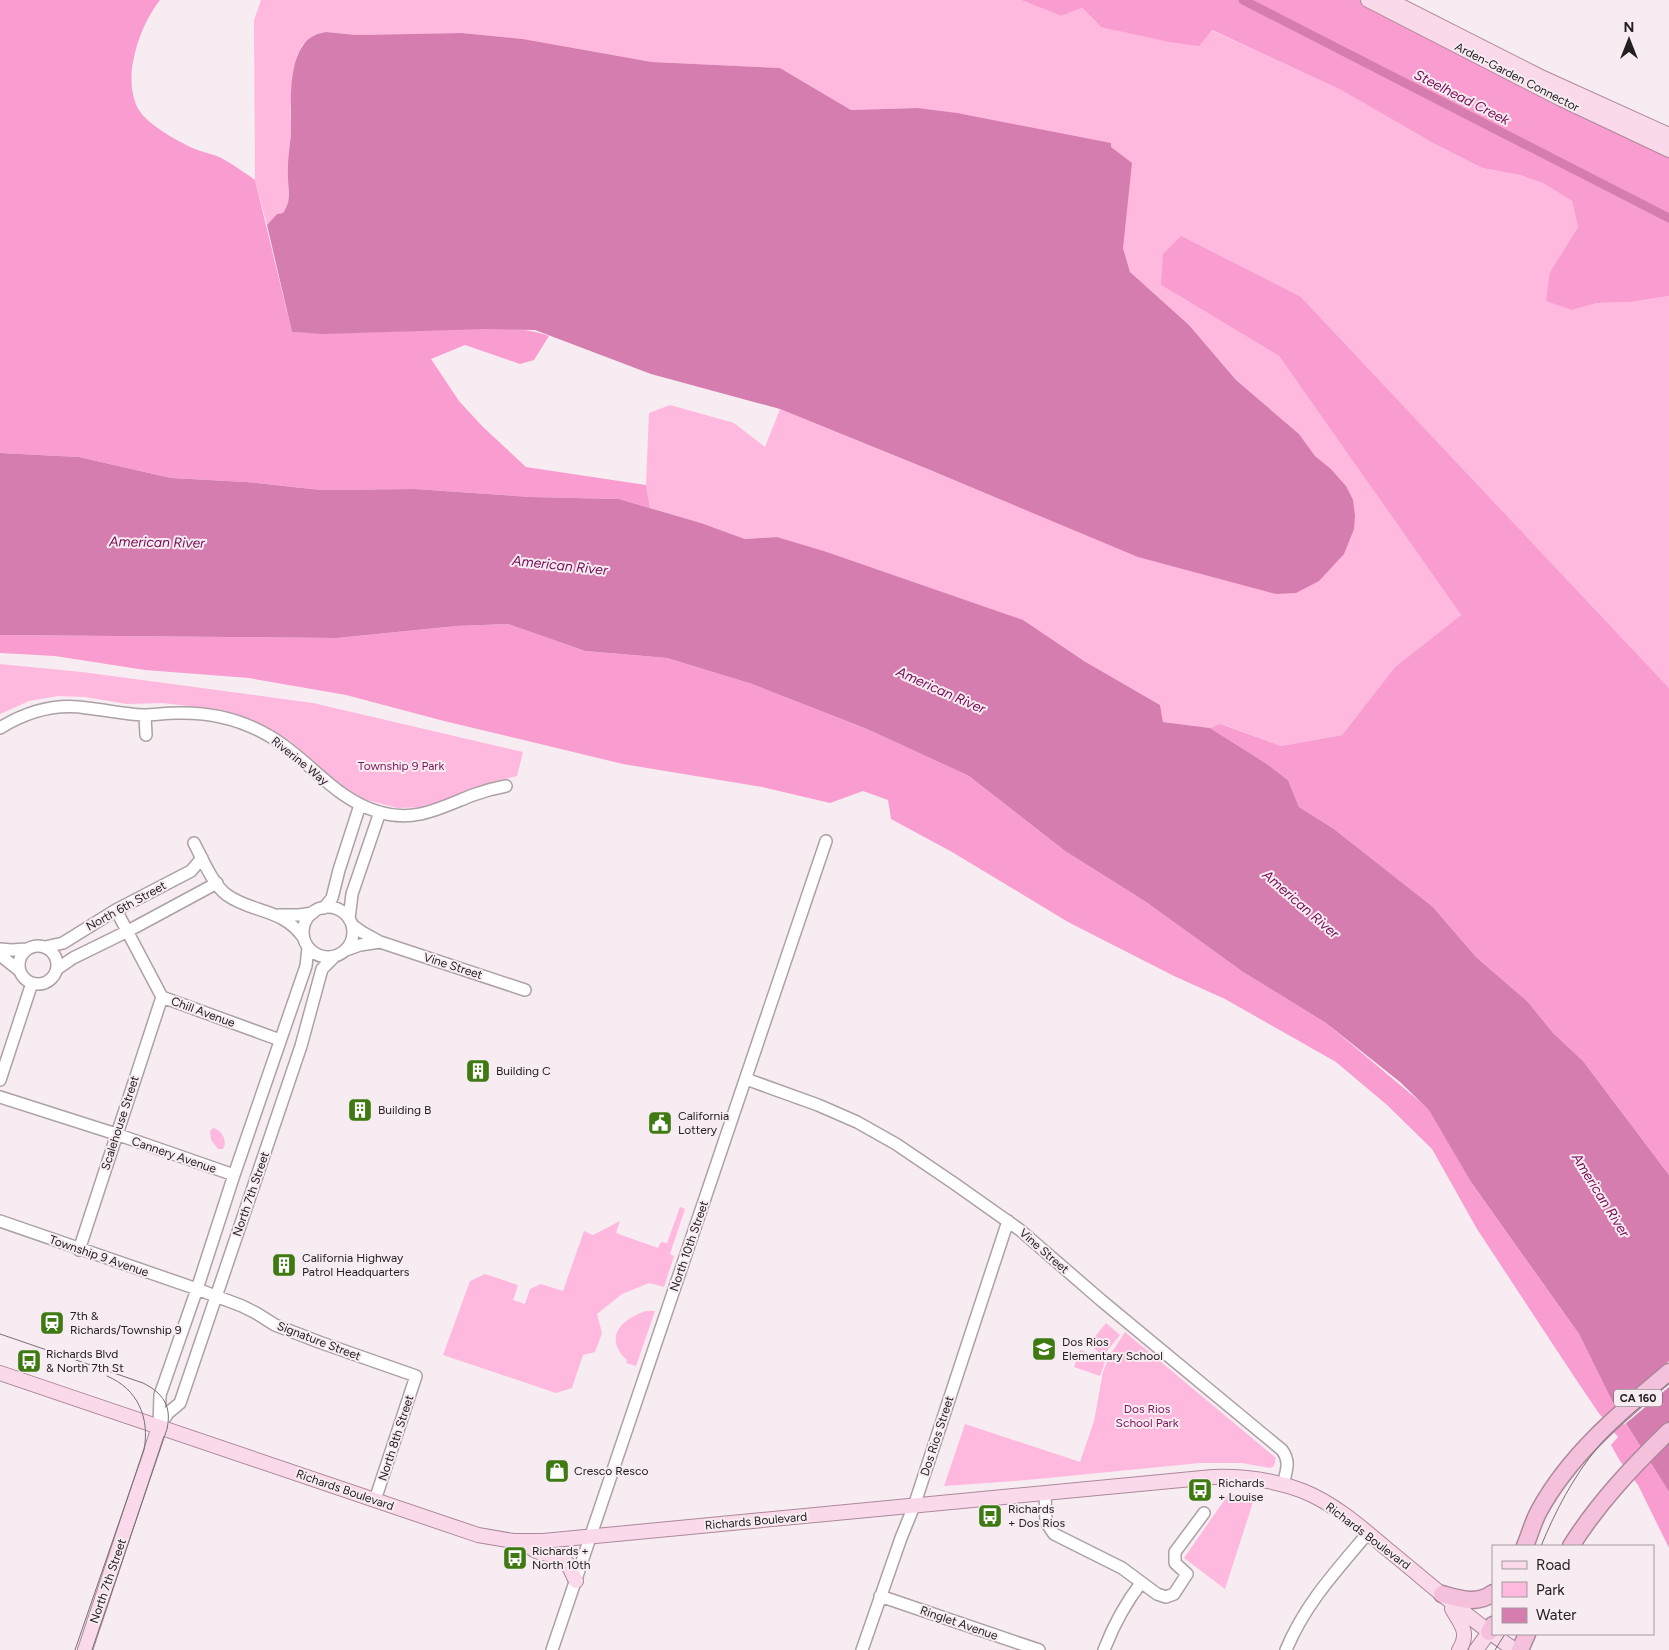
<svg xmlns="http://www.w3.org/2000/svg" width="1669" height="1650" font-family="Figtree,sans-serif">
	<style>
		.green { fill: #ffb8de }
		.forest { fill: #f99dd0 }
		.water { fill: #d67daf }
		.pier { fill: #f7ecf2 }
		.lines { fill: none; stroke-linecap: round; stroke-linejoin: round }
		.canal { stroke: #d67daf; stroke-width: 9 }
		.minor-casing { stroke: #aca1a6; stroke-width: 14 }
		.major-casing { stroke: #ac889b; stroke-width: 16 }
		.highway-casing { stroke: #ac889b; stroke-width: 19 }
		.minor { stroke: #fff; stroke-width: 11 }
		.major { stroke: #f9d9ea; stroke-width: 14 }
		.highway { stroke: #f5c0dc; stroke-width: 16 }
		.tram { stroke: #777074; stroke-width: 1 }
		.labels { text-anchor: middle; stroke-width: 4; stroke-linejoin: round; paint-order: stroke }
		.shield { fill: #f7ecf2; stroke: #635d60; stroke-width: 1 }
		.shield-label { font-size: 11px; font-weight: bold; fill: #242022 }
		.street-label { font-size: 12px; fill: #242022; stroke: #f7ecf2 }
		.park-label { font-size: 12px; fill: #7e145a; stroke: #f7ecf2 }
		.poi-label { font-size: 12px; fill: #242022; stroke: #f7ecf2; text-anchor: start }
		.water-label { font-size: 14px; font-style: italic; fill: #770b55; stroke: #f7ecf2 }
	</style>
	<rect width="100%" height="100%" fill="#f7ecf2"/>
	<!-- green -->
	<path class="green" d="M261,0H1021L1061,16L1082,8L1101,27L1211,30L1341,90L1433,143L1482,168L1520,175L1543,183L1572,201L1578,227L1550,272L1572,310L1597,303L1631,302L1669,296V688L1301,297L1161,285L1279,356L1461,615L1395,667L1342,735L1281,746L1222,724L1210,728L1163,722L1160,705L1084,661L1022,620L824,551L777,537L745,539L701,523L650,508L646,485L649,413L670,405L734,423L765,447L780,409L1046,518L1248,586L1276,594L1319,581L1326,572L1346,486L1331,469L1315,456L1299,434L1236,380L1189,325L1130,272L1123,248L917,108L851,110L780,68L652,62L523,39L462,33L356,35L326,32L315,34L302,45L297,55L293,72L290,111L291,126L288,176L289,205L283,213L277,214L267,225L255,180L254,20Z
		M0,664L82,672L313,703L523,752L517,776L486,784L440,803L425,807L397,808L352,796L290,741L265,726L223,710L163,703L127,704L85,697L58,696L29,701L0,714Z
		M213,1128C222,1130 228,1141 223,1149H218L211,1140L210,1131Z
		M680,1207L685,1209L670,1254L674,1256L664,1287L649,1283L622,1294L597,1314L602,1333L595,1352L583,1355L572,1388L556,1393L443,1355L470,1281L485,1274L518,1285L513,1300L525,1304L530,1289L541,1284L563,1291L584,1231L593,1235L620,1221L616,1233L658,1248L661,1242L667,1243Z
		M646,1311H655L636,1366L626,1363L627,1360C603,1338 621,1319 646,1311Z
		M1106,1323L1120,1335L1103,1356L1089,1344Z
		M1125,1332L1276,1458L1274,1466L1270,1468L1242,1463H1200L1027,1480L944,1486L965,1424L1080,1462L1094,1421L1103,1372L1110,1355Z
		M1080,1350L1106,1359L1100,1376L1074,1367Z
		M1256,1493L1225,1589L1184,1558L1228,1495Z"/>
	<!-- forest -->
	<path class="forest" d="M0,0H160C146,18 137,40 133,62C130,77 131,97 139,110C147,124 180,143 195,149C204,153 215,154 223,159C234,165 245,173 255,180L292,332C349,335 405,330 461,329C490,329 522,326 549,336L534,360L520,364L465,345L431,359L459,401L483,427L526,467L646,485L650,508L619,499L531,497L415,489L321,490L246,482L171,478L79,457L0,453Z
		M1021,0H1373L1669,157V296L1631,302L1597,303L1572,310L1546,301L1550,272L1578,227L1572,201L1543,183L1520,175L1482,168L1433,143L1341,90L1212,30L1199,46L1169,42L1101,27L1082,8L1061,16Z
		M1181,236L1301,297L1669,688V1175L1583,1061L1553,1033L1528,1002L1476,957L1433,907L1334,829L1299,807L1288,780L1267,764L1210,728L1221,724L1281,746L1342,735L1395,667L1461,615L1279,356L1161,285L1163,254Z
		M508,624L585,651L667,658L752,684L867,729L969,776L1065,851L1146,902L1243,972L1326,1023L1430,1110L1471,1182L1579,1334L1612,1401L1669,1492V1548L1638,1485L1620,1461L1611,1445L1618,1437L1598,1412L1575,1378L1477,1229L1432,1149L1387,1105L1336,1062L1225,999L1174,976L1068,922L952,852L891,819L888,800L863,791L830,803L762,787L623,764L444,721L346,695L249,678L145,670L55,656L0,653V635L337,638L457,626Z"/>
	<!-- water -->
	<path class="water" d="M326,32L356,35L462,33L523,39L652,62L780,68L851,110L917,108L957,113L1111,143V147L1132,163L1123,248L1130,272L1189,325L1236,380L1299,434L1315,456L1331,469L1346,486L1353,500L1355,516L1354,529L1344,554L1319,581L1296,593L1276,594L1138,557L925,468L780,409L651,374L535,330L485,329L324,334L292,332L267,225L277,214L283,213C292,200 288,192 288,177C287,160 291,143 291,127C291,101 287,48 315,35C318,33 323,33 326,32Z
		M0,453L79,457L171,478L246,482L321,490L415,489L531,497L619,499L701,523L745,539L777,537L824,551L1023,620L1084,661L1160,705L1163,722L1210,728L1267,764L1288,780L1299,807L1334,829L1433,907L1476,957L1528,1002L1553,1033L1583,1061L1669,1175V1492L1612,1401L1579,1334L1471,1182L1429,1110L1400,1082L1326,1023L1243,972L1146,902L1065,851L969,776L867,729L752,684L667,658L585,651L508,624L457,626L337,638L0,635Z"/>
	<!-- pier -->
	<path class="pier" d="M1669,1361V1387L1624,1425L1613,1408Z"/>
	<g class="lines">
		<!-- canal -->
		<path class="canal" d="M1243,0L1669,218"/>
		<defs>
			<path id="minor" d="M145,715L146,735
				M0,728C26,712 56,703 87,708C106,710 124,714 143,715C154,715 166,713 177,713C210,712 243,720 271,737C310,760 334,799 379,812C415,823 442,807 473,795C484,791 495,788 506,786
				M194,843C202,858 213,885 227,895C252,913 282,908 303,937
				M303 932a25 25 0 1 1 50 0a25 25 0 1 1-50 0Z
				M324,908L332,898L339,870L360,805
				M116,910L162,997L280,1040
				M278,915H299L313,913
				M349,919L352,894L380,812
				M352,925L362,932L380,942L525,990
				M19 965a19 19 0 1 1 38 0a19 19 0 1 1-38 0Z
				M45,947L63,943L116,910L191,871L202,858
				M0,949L11,950L27,949
				M346,950L360,945L380,942
				M0,955L20,971
				M57,969L73,958L128,931L217,883
				M746,1079L818,1105L857,1122L896,1144L955,1184L1020,1230L1102,1301L1282,1450C1291,1462 1286,1471 1283,1485
				M0,1080L32,983
				M0,1097L116,1134L234,1175
				M0,1221L197,1289L242,1306L256,1313L275,1325L319,1342L416,1376L375,1500
				M79,1250L162,997
				M159,1427L168,1413L180,1403L301,1046L322,969L334,957
				M159,1427L160,1395L197,1289L234,1175L306,966L308,948
				M1045,1493L1046,1522L1054,1534L1122,1568L1157,1594L1166,1597L1174,1594L1187,1574L1175,1563V1552L1204,1513
				M880,1596L1039,1650
				M552,1650L826,841
				M862,1650L901,1538L914,1506L1008,1221
				M1104,1650C1114,1624 1124,1605 1141,1583
				M1286,1650C1305,1604 1336,1571 1368,1533"/>
			<path id="major" d="M1368,0L1561,99L1669,150
				M1391,1L1539,76L1669,135
				M0,1373L478,1535L513,1541H543L1213,1477C1243,1476 1274,1480 1303,1491C1335,1504 1361,1527 1387,1549C1429,1583 1470,1620 1515,1650
				M525,1542C528,1544 531,1548 534,1550C545,1556 558,1552 567,1563C570,1568 573,1575 576,1581
				M1452,1609C1461,1624 1470,1633 1459,1650
				M85,1650L159,1427
				M1476,1650L1489,1632"/>
			<path id="highway" d="M1525,1546C1530,1534 1533,1522 1539,1511C1570,1454 1620,1413 1669,1372
				M1571,1546C1598,1503 1633,1466 1669,1431
				M1442,1594C1460,1599 1477,1605 1493,1593
				M1489,1632L1493,1625
				M1520,1650L1527,1634"/>
		</defs>
		<!-- minor casing -->
		<use href="#minor" class="minor-casing"/>
		<!-- major casing -->
		<use href="#major" class="major-casing"/>
		<!-- highway casing -->
		<use href="#highway" class="highway-casing"/>
		<!-- minor -->
		<use href="#minor" class="minor"/>
		<!-- major -->
		<use href="#major" class="major"/>
		<!-- highway -->
		<use href="#highway" class="highway"/>
		<!-- tram -->
		<path class="tram" d="M0,1334L143,1383C163,1393 172,1406 167,1429L92,1650
			M1541,1546C1556,1510 1573,1477 1598,1447C1619,1423 1645,1403 1669,1383
			M75,1650L144,1450C150,1418 138,1389 107,1376
			M1495,1650L1505,1634"/>
	</g>
	<!-- icons -->
	<defs>
		<symbol id="building-square" viewBox="-11 -11 22 22"><rect x="-9" y="-9" width="18" height="18" rx="4" fill="#3e7912" stroke="#f7ecf2"/><path d="M-4-6H4V6H1V3H-1V6H-4ZM-2.5-4.3h1.7v1.8h-1.7ZM.8-4.3h1.7v1.8H.8ZM-2.5-1h1.7V.8h-1.7ZM.8-1h1.7V.8H.8Z" fill="#fff"/></symbol>
		<symbol id="civic-square" viewBox="-11 -11 22 22"><rect x="-9" y="-9" width="18" height="18" rx="4" fill="#3e7912" stroke="#f7ecf2"/><path d="M-.6-6.5H3V-4.5H.6V-3L4-1V1h2V6H-6V1h2V-1L-.6-3ZM-1.2 2.5V6h2.4V2.5Z" fill="#fff"/></symbol>
		<symbol id="station-square" viewBox="-11 -11 22 22"><rect x="-9" y="-9" width="18" height="18" rx="4" fill="#3e7912" stroke="#f7ecf2"/><path d="M-3-6H3Q5-6 5-4V2Q5 4 3 4L4.5 6H3L1.5 4h-3L-3 6H-4.5L-3 4Q-5 4-5 2V-4Q-5-6-3-6ZM-3.5-4v3h7v-3ZM-3.5 1v1.5H-2V1ZM2 1v1.5H3.5V1Z" fill="#fff"/></symbol>
		<symbol id="school-square" viewBox="-11 -11 22 22"><rect x="-9" y="-9" width="18" height="18" rx="4" fill="#3e7912" stroke="#f7ecf2"/><path d="M0-5L7-2L0 1L-7-2ZM-4 1L0 2.5L4 1V4Q0 6-4 4Z" fill="#fff"/></symbol>
		<symbol id="bus-square" viewBox="-11 -11 22 22"><rect x="-9" y="-9" width="18" height="18" rx="4" fill="#3e7912" stroke="#f7ecf2"/><path d="M-5-6H5V4H4V6H2V4H-2V6H-4V4H-5ZM-3.5-4V0h7V-4ZM-3.5 1.2v1.5H-2V1.2ZM2 1.2v1.5H3.5V1.2Z" fill="#fff"/></symbol>
		<symbol id="shop-square" viewBox="-11 -11 22 22"><rect x="-9" y="-9" width="18" height="18" rx="4" fill="#3e7912" stroke="#f7ecf2"/><path d="M-5-2.5h2.3a2.7 3.5 0 0 1 5.4 0H5L5.5 6h-11ZM-1.5-2.5h3a1.5 2.3 0 0 0-3 0Z" fill="#fff"/></symbol>
	</defs>
	<g fill-rule="evenodd">
		<use href="#building-square" x="464" y="1057" width="28" height="28"/>
		<use href="#building-square" x="346" y="1096" width="28" height="28"/>
		<use href="#civic-square" x="646" y="1109" width="28" height="28"/>
		<use href="#building-square" x="270" y="1251" width="28" height="28"/>
		<use href="#station-square" x="38" y="1309" width="28" height="28"/>
		<use href="#school-square" x="1030" y="1335" width="28" height="28"/>
		<use href="#bus-square" x="15" y="1347" width="28" height="28"/>
		<use href="#shop-square" x="543" y="1457" width="28" height="28"/>
		<use href="#bus-square" x="1186" y="1476" width="28" height="28"/>
		<use href="#bus-square" x="976" y="1502" width="28" height="28"/>
		<use href="#bus-square" x="501" y="1544" width="28" height="28"/>
	</g>
	<g class="labels">
		<!-- shield labels -->
		<rect class="shield" x="1614" y="1389.5" width="48" height="17" rx="4"/>
		<g class="shield-label">
			<text x="1638" y="1402">CA 160</text>
		</g>
		<!-- street labels -->
		<g class="street-label">
			<text transform="translate(1517 77) rotate(27)" y="4">Arden-Garden Connector</text>
			<text transform="translate(300 761) rotate(39)" y="4">Riverine Way</text>
			<text transform="translate(126 906) rotate(-29)" y="4">North 6th Street</text>
			<text transform="translate(453 966) rotate(18)" y="4">Vine Street</text>
			<text transform="translate(203 1012) rotate(20)" y="4">Chill Avenue</text>
			<text transform="translate(120 1123) rotate(-72)" y="4">Scalehouse Street</text>
			<text transform="translate(174 1155) rotate(19)" y="4">Cannery Avenue</text>
			<text transform="translate(251 1194) rotate(-71)" y="4">North 7th Street</text>
			<text transform="translate(689 1246) rotate(-71)" y="4">North 10th Street</text>
			<text transform="translate(1044 1251) rotate(41)" y="4">Vine Street</text>
			<text transform="translate(99 1256) rotate(19)" y="4">Township 9 Avenue</text>
			<text transform="translate(319 1341) rotate(21)" y="4">Signature Street</text>
			<text transform="translate(937 1436) rotate(-72)" y="4">Dos Rios Street</text>
			<text transform="translate(396 1438) rotate(-72)" y="4">North 8th Street</text>
			<text transform="translate(345 1490) rotate(19)" y="4">Richards Boulevard</text>
			<text transform="translate(756 1521) rotate(-5)" y="4">Richards Boulevard</text>
			<text transform="translate(1368 1536) rotate(37)" y="4">Richards Boulevard</text>
			<text transform="translate(108 1581) rotate(-71)" y="4">North 7th Street</text>
			<text transform="translate(959 1623) rotate(19)" y="4">Ringlet Avenue</text>
		</g>
		<!-- park labels -->
		<g class="park-label">
			<text x="401" y="770">Township 9 Park</text>
			<text x="1147" y="1413">Dos Rios<tspan x="1147" dy="14">School Park</tspan></text>
		</g>
		<!-- poi labels -->
		<g class="poi-label">
			<text x="496" y="1075">Building C</text>
			<text x="378" y="1114">Building B</text>
			<text x="678" y="1120">California<tspan x="678" dy="14">Lottery</tspan></text>
			<text x="302" y="1262">California Highway<tspan x="302" dy="14">Patrol Headquarters</tspan></text>
			<text x="70" y="1320">7th &amp;<tspan x="70" dy="14">Richards/Township 9</tspan></text>
			<text x="1062" y="1346">Dos Rios<tspan x="1062" dy="14">Elementary School</tspan></text>
			<text x="46" y="1358">Richards Blvd<tspan x="46" dy="14">&amp; North 7th St</tspan></text>
			<text x="574" y="1475">Cresco Resco</text>
			<text x="1218" y="1487">Richards<tspan x="1218" dy="14">+ Louise</tspan></text>
			<text x="1008" y="1513">Richards<tspan x="1008" dy="14">+ Dos Rios</tspan></text>
			<text x="532" y="1555">Richards +<tspan x="532" dy="14">North 10th</tspan></text>
		</g>
		<!-- water labels -->
		<g class="water-label">
			<text transform="translate(1462 97) rotate(27)" y="5">Steelhead Creek</text>
			<text transform="translate(157 542) rotate(1)" y="5">American River</text>
			<text transform="translate(560 565) rotate(6)" y="5">American River</text>
			<text transform="translate(941 690) rotate(24)" y="5">American River</text>
			<text transform="translate(1301 904) rotate(41)" y="5">American River</text>
			<text transform="translate(1601 1195) rotate(58)" y="5">American River</text>
		</g>
	</g>
	<!-- legend -->
	<rect x="1492" y="1545" width="162" height="90" fill="#f7ecf2" stroke="#a39a9f"/>
	<rect x="1502" y="1561" width="25" height="8" fill="#f9d9ea" stroke="#a39a9f"/>
	<text x="1536" y="1570" font-size="15" fill="#242022">Road</text>
	<rect x="1502" y="1582" width="25" height="15" fill="#ffb8de" stroke="#a39a9f"/>
	<text x="1536" y="1595" font-size="15" fill="#242022">Park</text>
	<rect x="1502" y="1608" width="25" height="15" fill="#d67daf" stroke="#a39a9f"/>
	<text x="1536" y="1620" font-size="15" fill="#242022">Water</text>
	<!-- north arrow -->
	<g transform="translate(1629 40)" stroke="#f7ecf2" stroke-width="4" paint-order="stroke">
	<path d="M0-4L9 19L0 12L-9 19Z" fill="#242022"/>
	<text y="-8" font-size="14" font-weight="bold" text-anchor="middle" fill="#242022">N</text>
	</g>
</svg>
